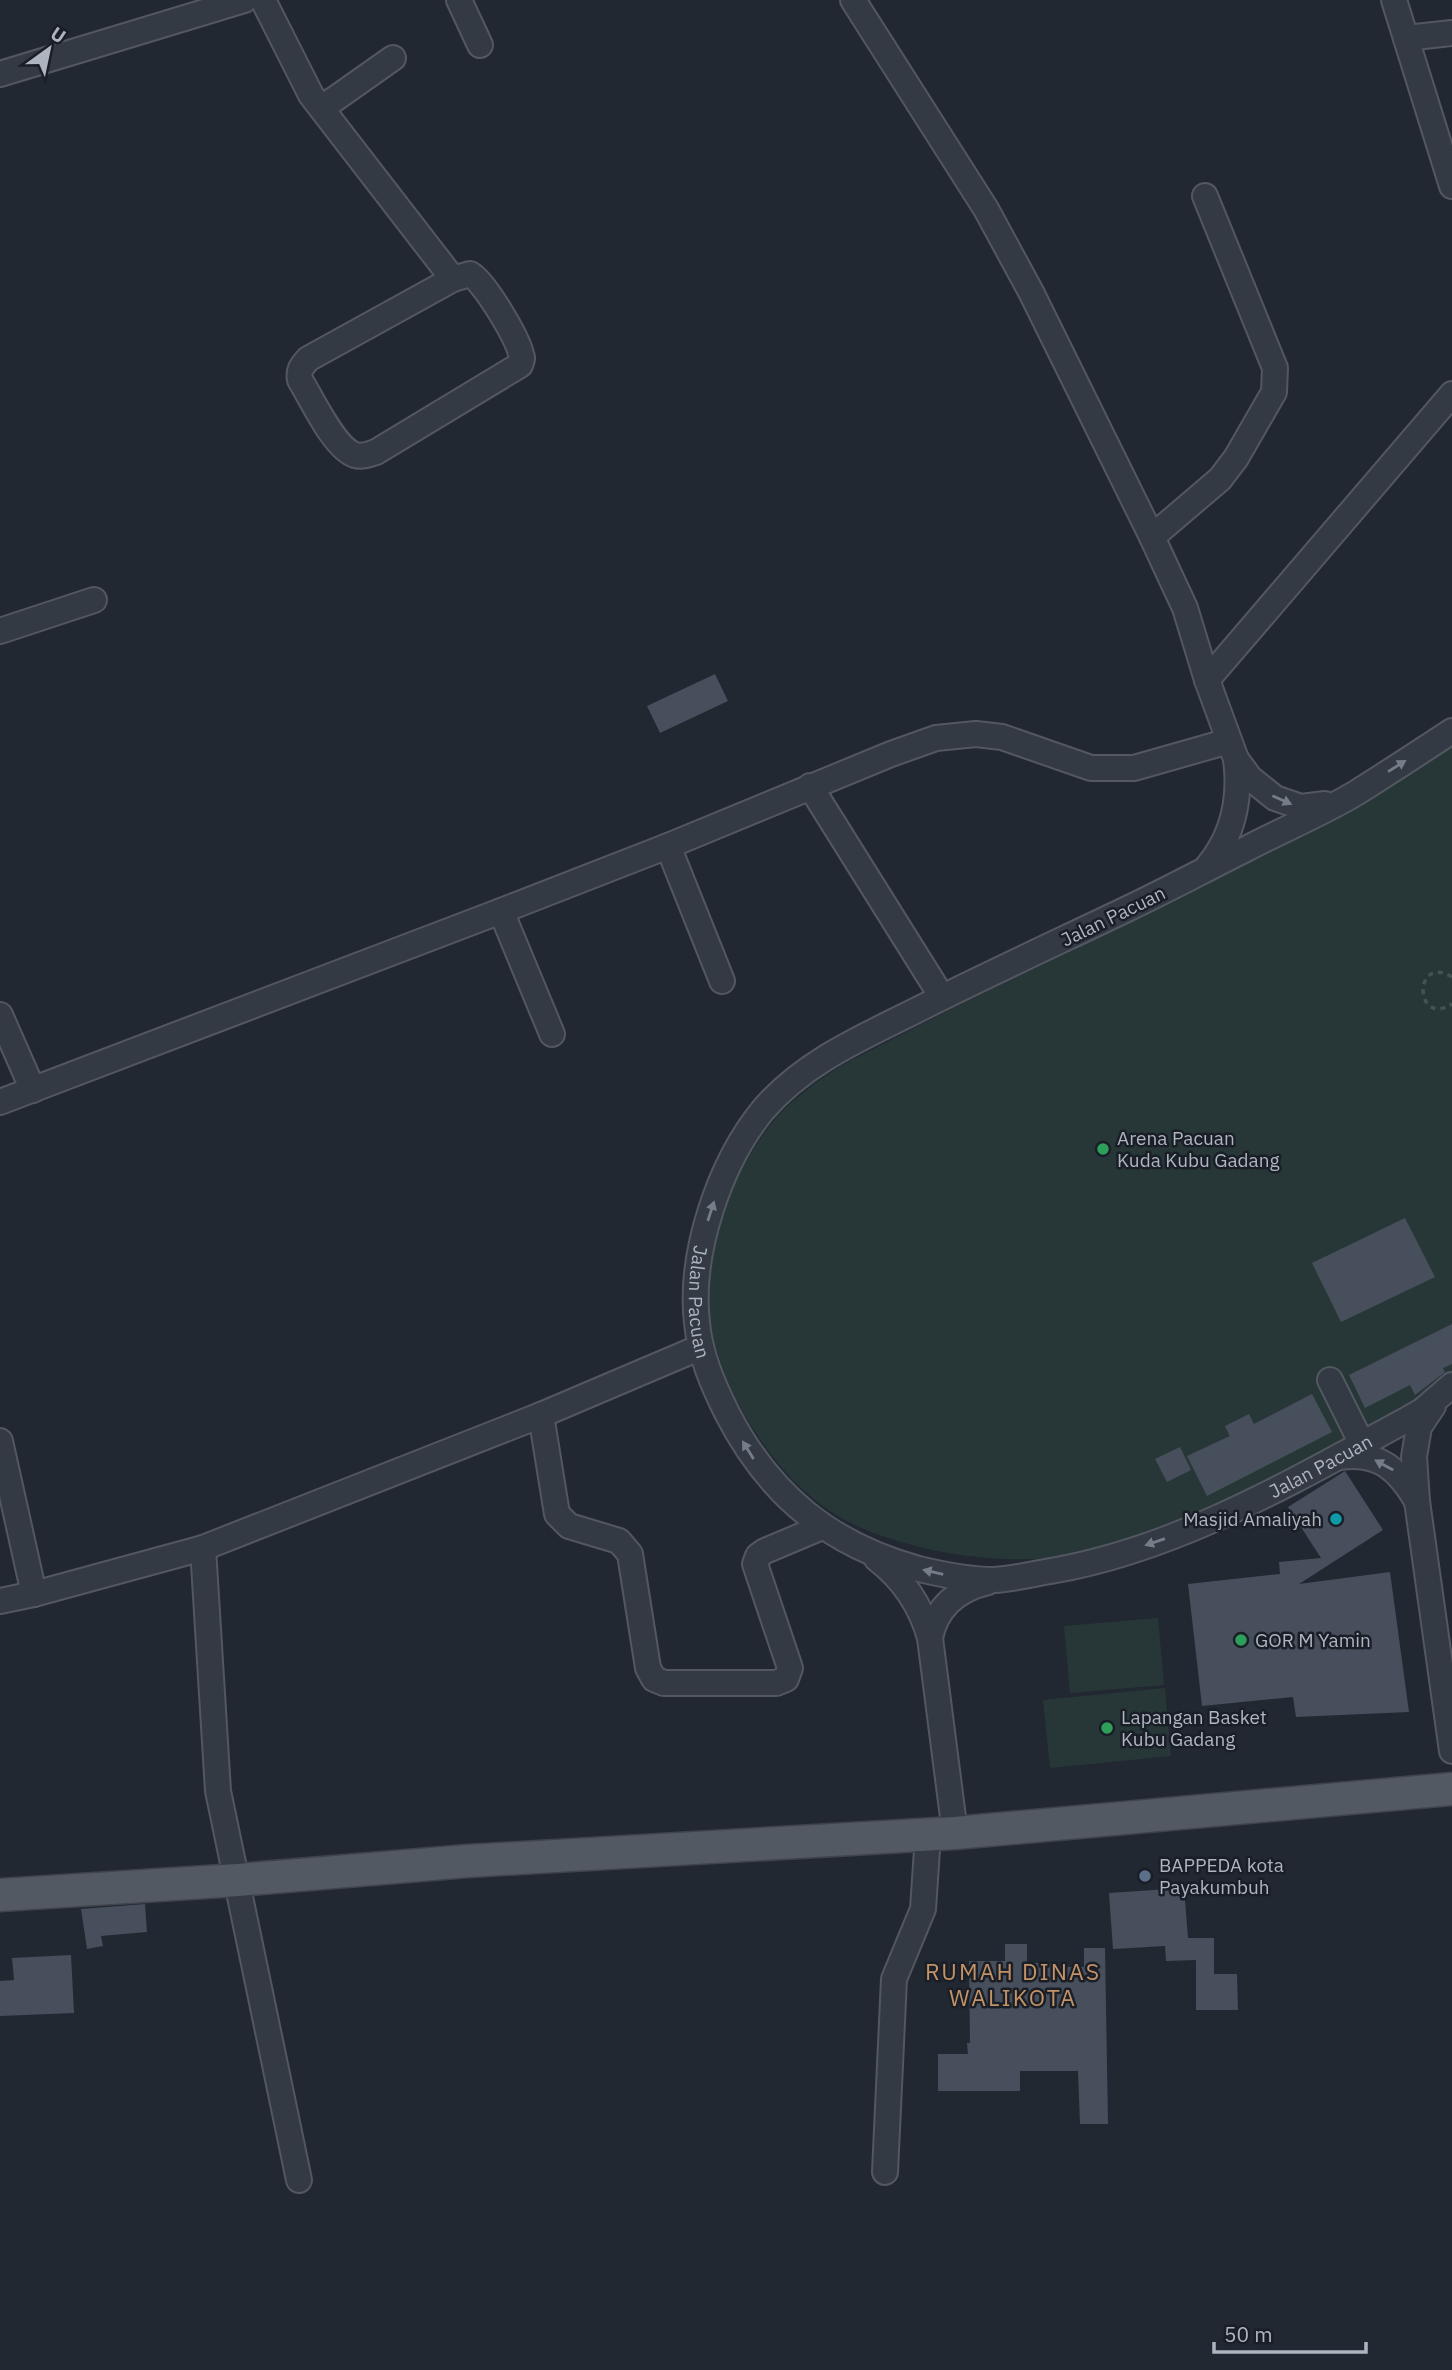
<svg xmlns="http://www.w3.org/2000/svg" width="1452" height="2370" font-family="'IBM Plex Sans',sans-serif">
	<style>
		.green { fill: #273737 }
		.building { fill: #484f5c }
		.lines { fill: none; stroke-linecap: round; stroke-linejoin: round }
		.minor-casing { stroke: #525761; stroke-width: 28 }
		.major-casing { stroke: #3e434d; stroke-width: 35 }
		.path { stroke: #445255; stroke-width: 3.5; stroke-dasharray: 5 5; stroke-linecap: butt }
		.minor { stroke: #343a43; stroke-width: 24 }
		.major { stroke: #525963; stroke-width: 32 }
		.oneway { fill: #777d88 }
		.leisure-dot { fill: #2e9e5b; stroke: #1a1f27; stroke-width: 2.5 }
		.culture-dot { fill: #0f9aa8; stroke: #1a1f27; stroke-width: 2.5 }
		.service-dot { fill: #5c6f8a; stroke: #1a1f27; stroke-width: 2.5 }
		.labels { text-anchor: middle; stroke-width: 5; stroke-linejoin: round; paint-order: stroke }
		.street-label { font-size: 19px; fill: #aeb4c0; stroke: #1a1f27 }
		.poi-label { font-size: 19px; fill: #aeb4c0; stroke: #1a1f27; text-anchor: start }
		.quarter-label { font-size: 23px; letter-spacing: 2px; fill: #c39266; stroke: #1a1f27 }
	</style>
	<rect width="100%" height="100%" fill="#212832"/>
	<!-- green -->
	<path class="green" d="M1452,744V1372C1443,1380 1434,1389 1424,1396C1404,1409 1382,1420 1361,1432C1294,1470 1224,1502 1152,1529C1122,1540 1091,1554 1059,1557C998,1564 931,1554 874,1533C823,1515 784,1477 756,1433C734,1400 716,1360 710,1321C700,1252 732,1171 776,1118C795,1097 819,1080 842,1065L1346,807Z
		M1158,1618L1164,1685L1070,1693L1064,1626Z
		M1165,1688L1171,1756L1050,1768L1043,1700Z"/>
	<!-- building -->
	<path class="building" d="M715,674L728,701L660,733L647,706Z
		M1405,1218L1435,1277L1341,1322L1312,1263Z
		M1452,1324V1364L1443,1368L1445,1372L1415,1395L1410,1385L1365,1408L1349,1375Z
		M1312,1394L1332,1432L1207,1496L1187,1456L1230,1436L1225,1426L1249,1414L1254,1424Z
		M1180,1447L1191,1470L1167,1482L1155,1459Z
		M1345,1471L1383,1530L1299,1584L1390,1572L1409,1712L1296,1717L1293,1697L1202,1706L1188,1584L1280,1574L1279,1562L1321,1558L1288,1507Z
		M1184,1888L1188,1938H1214V1974H1237L1238,2010H1196V1960L1166,1961L1165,1946L1113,1949L1109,1893Z
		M145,1904L147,1932L101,1936L103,1946L87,1949L81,1909Z
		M1005,1944H1027V1963H1052V1967H1084V1948H1105L1108,2124H1080L1078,2071H1020V2091H938V2054H968L967,2043H970L969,1961H1005Z
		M71,1955L74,2013L0,2016V1981L14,1980L12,1958Z"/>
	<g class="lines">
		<defs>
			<g id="minor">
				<path d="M263,0L311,95L453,279"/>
				<path d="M459,0L480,45"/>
				<path d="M853,0L986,209L1031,292L1152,537L1185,608L1207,680L1236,759L1250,778L1275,798L1301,807L1325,804"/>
				<path d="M1394,0L1452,186"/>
				<path d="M1406,38L1452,33"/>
				<path d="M0,74L244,0"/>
				<path d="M322,108L393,58"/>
				<path d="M470,274C484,281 517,337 521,354C523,359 522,359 520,365L376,452C370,454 362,457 355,455C334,448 312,399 300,380C298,370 302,366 308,359L453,279Z"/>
				<path d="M1152,537L1220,479L1236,458L1274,392L1275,368L1205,196"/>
				<path d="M0,631L94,600"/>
				<path d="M1207,680L1452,394"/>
				<path id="s1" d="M1452,731C1420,752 1388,773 1356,793C1321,814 1282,830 1246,849C1206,869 1167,890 1127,909C1056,943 984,976 913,1012C859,1039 803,1063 763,1110C719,1164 689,1254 697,1323C700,1355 713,1385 727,1413C769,1495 830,1545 919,1569C944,1575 969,1580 994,1580C1013,1579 1032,1574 1051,1571C1179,1549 1295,1480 1408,1419L1422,1411L1452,1385"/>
				<path d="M810,786L942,997"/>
				<path d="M668,846L722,981"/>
				<path d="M1208,866C1233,836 1241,798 1236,759"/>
				<path d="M501,911L552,1034"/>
				<path d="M0,1015L33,1090"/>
				<path d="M0,1102L501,911L668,846L891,754L936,738L976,734L1002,737L1091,768H1134L1229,741"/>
				<path d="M1330,1380L1362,1444"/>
				<path d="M1433,1406L1419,1427L1414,1457L1417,1501L1452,1751"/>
				<path d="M541,1415L557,1514L569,1526L619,1541L630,1554L648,1668L654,1679L664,1683H776L786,1679L790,1668L755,1564L758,1556L765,1551L822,1527"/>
				<path d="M0,1441L34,1594L203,1548L541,1415L701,1347"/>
				<path d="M1340,1457C1378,1451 1398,1469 1417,1501"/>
				<path d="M203,1548L218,1791L299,2180"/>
				<path d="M877,1559C903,1579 921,1606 930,1638L955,1833"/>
				<path d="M0,1601L34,1594"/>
				<path d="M930,1638C936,1607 958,1589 988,1582"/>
				<path d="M885,2172L894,1979L923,1909L928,1835"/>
			</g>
			<path id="major" d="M0,1895L238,1880L468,1861L955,1833L1452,1789"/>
		</defs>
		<!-- minor casing -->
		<use href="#minor" class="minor-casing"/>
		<!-- major casing -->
		<use href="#major" class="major-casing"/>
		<!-- path -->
		<path class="path" d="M1452,977C1413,953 1414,1028 1452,1004"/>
		<!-- minor -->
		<use href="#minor" class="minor"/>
		<!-- major -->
		<use href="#major" class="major"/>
	</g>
	<!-- one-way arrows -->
	<defs><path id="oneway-solid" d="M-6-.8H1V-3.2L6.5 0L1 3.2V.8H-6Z" transform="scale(1.75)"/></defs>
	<g class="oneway">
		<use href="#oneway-solid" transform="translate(1397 766) rotate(-32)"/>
		<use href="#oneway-solid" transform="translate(1282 800) rotate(24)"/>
		<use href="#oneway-solid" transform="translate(711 1211) rotate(-72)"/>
		<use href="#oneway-solid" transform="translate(748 1450) rotate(-122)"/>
		<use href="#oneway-solid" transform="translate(1384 1465) rotate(-151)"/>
		<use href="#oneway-solid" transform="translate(1155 1542) rotate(161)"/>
		<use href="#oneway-solid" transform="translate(933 1572) rotate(-167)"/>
	</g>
	<!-- markers -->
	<g class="leisure-dot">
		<circle cx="1103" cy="1149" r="7"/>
		<circle cx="1241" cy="1640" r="7"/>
		<circle cx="1107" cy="1728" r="7"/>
	</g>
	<circle class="culture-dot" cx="1336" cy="1519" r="7"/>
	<circle class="service-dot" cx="1145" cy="1876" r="7"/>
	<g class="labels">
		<!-- street labels -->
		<g class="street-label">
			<text transform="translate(1113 916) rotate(-26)" y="7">Jalan Pacuan</text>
			<text dy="7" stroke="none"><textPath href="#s1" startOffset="996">Jalan Pacuan</textPath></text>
			<text dy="7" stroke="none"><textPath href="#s1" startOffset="1792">Jalan Pacuan</textPath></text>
		</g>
		<!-- poi labels -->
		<g class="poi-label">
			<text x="1117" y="1145">Arena Pacuan<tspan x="1117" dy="22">Kuda Kubu Gadang</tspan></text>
			<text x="1322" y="1526" text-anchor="end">Masjid Amaliyah</text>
			<text x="1255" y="1647">GOR M Yamin</text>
			<text x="1121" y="1724">Lapangan Basket<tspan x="1121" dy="22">Kubu Gadang</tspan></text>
			<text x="1159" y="1872">BAPPEDA kota<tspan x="1159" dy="22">Payakumbuh</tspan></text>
		</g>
		<!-- quarter labels -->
		<g class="quarter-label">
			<text x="1013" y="1980">RUMAH DINAS<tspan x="1013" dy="26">WALIKOTA</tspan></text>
		</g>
	</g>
	<!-- north arrow -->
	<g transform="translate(49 49) rotate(33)" stroke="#1a1f27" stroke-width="5" paint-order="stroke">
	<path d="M0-5L12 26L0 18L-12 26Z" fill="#aeb4c0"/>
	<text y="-10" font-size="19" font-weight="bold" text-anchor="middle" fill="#aeb4c0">U</text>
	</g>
	<!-- scale -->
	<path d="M1214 2342v10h152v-10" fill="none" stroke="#aeb4c0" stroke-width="3.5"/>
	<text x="1224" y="2342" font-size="21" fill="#aeb4c0" stroke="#1a1f27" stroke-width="5" paint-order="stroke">50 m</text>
</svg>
